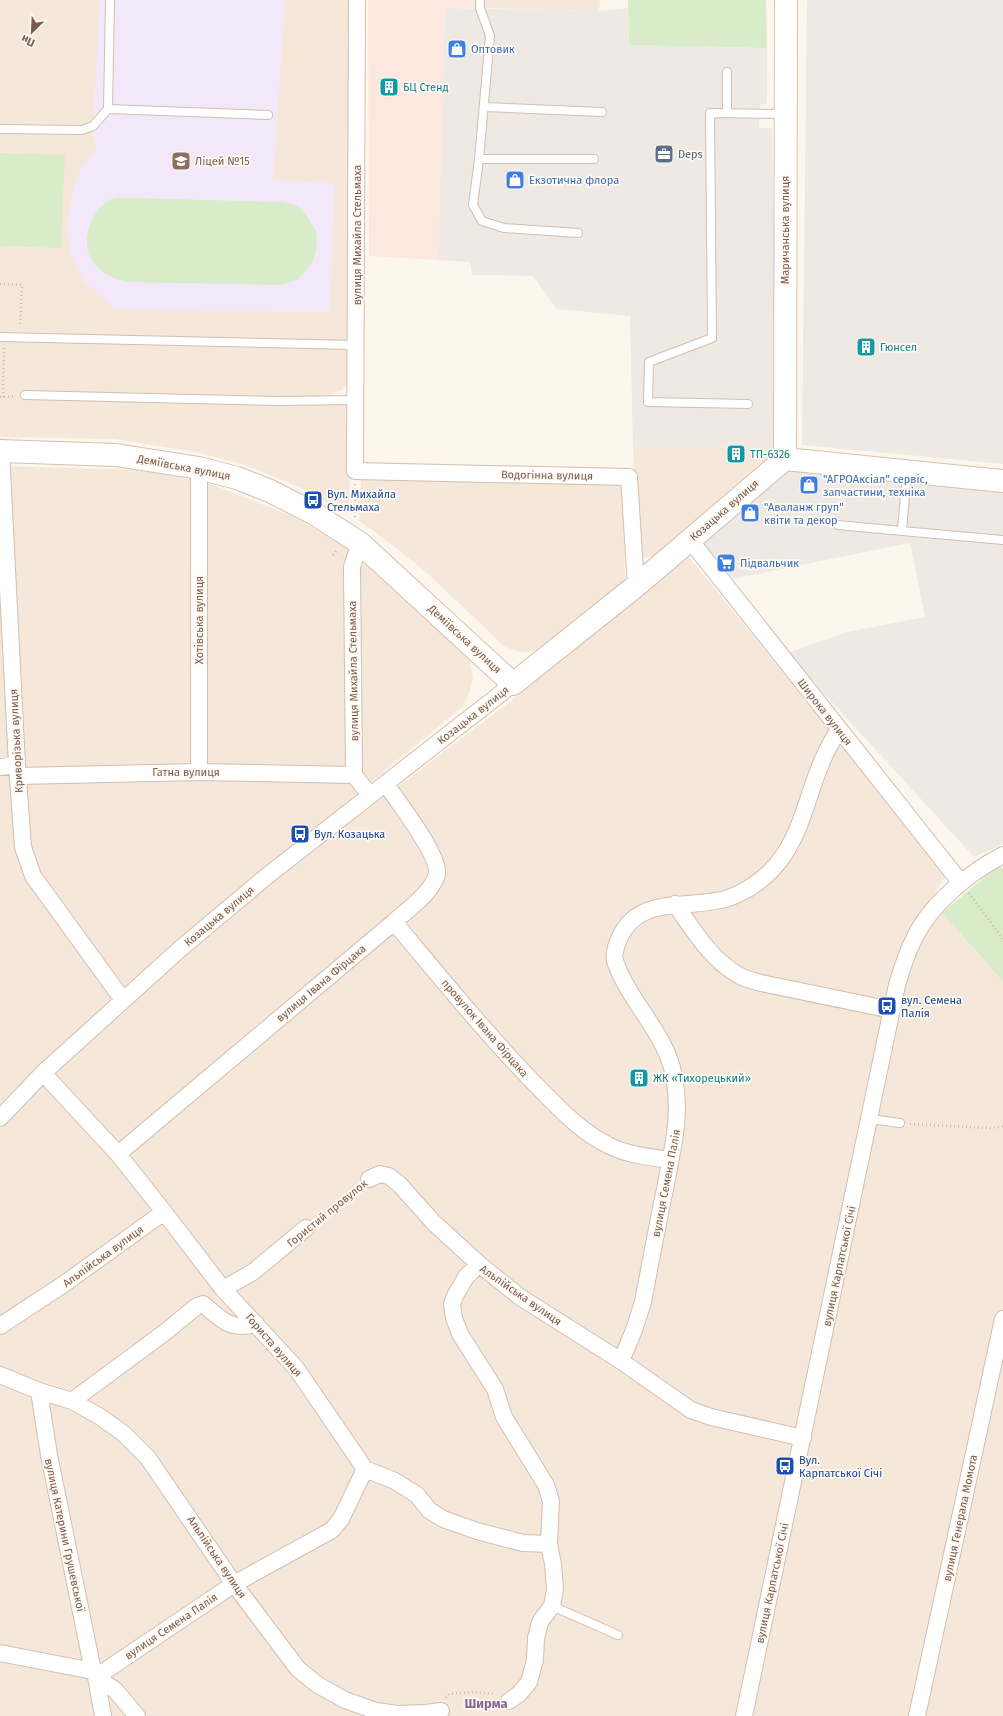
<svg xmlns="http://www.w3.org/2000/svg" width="1003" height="1716" font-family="'Fira Sans',sans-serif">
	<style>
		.residential { fill: #f5e8da }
		.commercial { fill: #fde8e0 }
		.industrial { fill: #efe9e4 }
		.education { fill: #f3e8fa }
		.green { fill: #d8ecc9 }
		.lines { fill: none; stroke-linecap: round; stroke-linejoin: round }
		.lane-casing { stroke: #d1beb0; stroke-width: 10 }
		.street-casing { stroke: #d1beb0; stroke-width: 18 }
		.secondary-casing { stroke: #d6c0b0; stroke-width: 24 }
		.path { stroke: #d9b8a5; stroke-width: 2.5; stroke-dasharray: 1 3; stroke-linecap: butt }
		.lane { stroke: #fff; stroke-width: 8 }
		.street { stroke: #fff; stroke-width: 16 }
		.secondary { stroke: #fff; stroke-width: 22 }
		.labels { text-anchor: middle; stroke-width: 3.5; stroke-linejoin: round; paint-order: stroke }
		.shop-label { font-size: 11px; fill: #366cbe; stroke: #fffaf3; text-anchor: start }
		.culture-label { font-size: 11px; fill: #0d838f; stroke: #fffaf3; text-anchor: start }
		.service-label { font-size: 11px; fill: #4e5e75; stroke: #fffaf3; text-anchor: start }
		.education-label { font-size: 11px; fill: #785e54; stroke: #fffaf3; text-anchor: start }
		.street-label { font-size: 11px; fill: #7a5c4d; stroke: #fffaf3 }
		.transit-label { font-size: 11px; fill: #164399; stroke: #fffaf3; text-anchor: start }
		.quarter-label { font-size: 13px; font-weight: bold; fill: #846695; stroke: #fffaf3 }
	</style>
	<rect width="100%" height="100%" fill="#fdf6ec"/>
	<!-- residential -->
	<path class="residential" d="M0,0H352L347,383L342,390L332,393V403L347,404V468L350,474L348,514L295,485L245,465L200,453L115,439L0,437Z
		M483,0H600L599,11L483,8Z
		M777,446V453L656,557H644L636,545L633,447Z
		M0,466L148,470L213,485L294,517L350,549L469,658L473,678L469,693L463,706L256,878L0,1111Z
		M361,478L617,481L623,486L625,579L621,586L539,650L527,652L516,651L505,647L427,573L383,538L359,521Z
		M689,557L946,875L931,899L967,942L1003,982V1716H0V1127L51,1072L271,882L506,705Z"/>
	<!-- commercial -->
	<path class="commercial" d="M368,0H483V8H445L438,260L369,256Z"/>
	<!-- industrial -->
	<path class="industrial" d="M807,0H1003V464L802,445Z
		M445,8L599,11L628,8L629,45L767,48V103L760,105L759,128H772L777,446L633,447L630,316L557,309L533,276L472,275L470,262L438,260Z
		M812,470L1003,489V844L974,857L787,653L847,632L925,617L910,543L733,579L698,539L786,472Z"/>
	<!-- education -->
	<path class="education" d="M100,0H285L273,181L334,183L330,312L116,310L84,281L70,253L68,219L73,193L80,171L96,150L93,126Z"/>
	<!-- green -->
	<path class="green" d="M628,0H766L767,48L629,45Z
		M0,153L65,155L61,248L0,246Z
		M129,198L283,202L298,206L308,218L316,231L317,244L313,262L297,280L281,285L127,282C111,278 100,273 91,259C80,241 92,209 110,200C115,197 123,198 129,198Z
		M999,865L1003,869V982L942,913Z"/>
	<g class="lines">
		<defs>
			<path id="lane" d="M480,0V8L490,36L479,159H594
				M727,72V113
				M484,107L602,112
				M108,109L268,115
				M0,129L82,130L93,126L108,109L110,0
				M479,159L473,205L482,221L504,228L578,233
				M0,337L356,345
				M25,395L278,401L356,400
				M748,404L648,402L649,362L712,338L710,113L785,114
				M907,472L902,531L1003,540
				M838,525L902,531
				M870,1119L900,1123
				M552,1606L618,1635"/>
			<path id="street" d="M357,0L355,471L629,477L636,586
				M1,451L17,765L23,847L33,876L123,1000
				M199,468V772
				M690,540L961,883
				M360,543L352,567L354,775L370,795
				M0,767L17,765
				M18,776L199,772L354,775
				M675,904C694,931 711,960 740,976C746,979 754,981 761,983L892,1010
				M394,922C441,978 487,1035 538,1087C559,1108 581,1132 608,1145C627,1155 649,1157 670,1160
				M43,1073L118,1154L164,1212L223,1289L296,1368L365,1469L395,1481L417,1495L429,1510L443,1519L477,1531L523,1543L549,1544
				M0,1118L43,1073L180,949L267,876L513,684
				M118,1154L394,922C407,910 425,898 433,883C435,881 436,877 437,874C440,855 397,801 386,784
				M369,1179L380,1174L389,1176L400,1185L434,1223L479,1264
				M223,1289L253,1272L306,1228
				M0,1326L64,1284L164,1212
				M621,1361L634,1330L643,1302C650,1265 657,1227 665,1189C672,1150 682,1117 674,1076C666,1033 629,1002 615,961C614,958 615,951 616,947C634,888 694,914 736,895C811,861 799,787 839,730
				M0,1375L39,1391L72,1401L99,1416L123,1433L148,1458L234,1584L298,1669L318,1685L345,1700L376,1711L398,1714L426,1713L441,1711
				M39,1391L49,1455L93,1671L96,1677L103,1716
				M72,1401L164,1333L197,1306L203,1304C222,1320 230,1331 256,1324
				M0,1653L93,1671
				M509,1701L519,1694L529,1682L535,1660L536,1638L540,1622L552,1606L555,1589L553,1564L549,1544L551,1501L546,1485L504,1417L495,1389L460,1334L454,1318L452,1304L456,1294L466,1277L479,1264L520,1297L621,1361L691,1410L711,1417L803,1438
				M137,1716L115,1690L96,1677L234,1584L332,1530L341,1519L365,1469
				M744,1716L897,985C902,969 906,954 914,939C930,904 970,872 1003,855
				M917,1716L1003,1319"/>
			<path id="secondary" d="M0,451L116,455L199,468L237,478L270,491L313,513L360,543L513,684L636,586L785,459L1003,481
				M785,459L786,0"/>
		</defs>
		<!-- lane casing -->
		<use href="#lane" class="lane-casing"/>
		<!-- street casing -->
		<use href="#street" class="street-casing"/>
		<!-- secondary casing -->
		<use href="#secondary" class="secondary-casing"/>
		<!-- path -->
		<path class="path" d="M0,284L22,285L20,327
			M0,397L15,396
			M3,397L4,346
			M355,484V519
			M333,555L338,549
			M969,893L1003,939
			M910,1124L990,1128L1003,1126
			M317,1219L359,1186
			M446,1698L449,1694L473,1692L496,1694"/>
		<!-- lane -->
		<use href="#lane" class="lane"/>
		<!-- street -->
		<use href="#street" class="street"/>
		<!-- secondary -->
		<use href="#secondary" class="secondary"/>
	</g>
	<!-- icons -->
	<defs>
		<symbol id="shop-square" viewBox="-11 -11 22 22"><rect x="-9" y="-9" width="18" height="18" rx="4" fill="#3f7fe0" stroke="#fffaf3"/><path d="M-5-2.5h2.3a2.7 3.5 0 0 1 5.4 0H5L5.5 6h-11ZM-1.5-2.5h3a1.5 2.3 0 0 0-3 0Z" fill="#fff"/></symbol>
		<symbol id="building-square" viewBox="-11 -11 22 22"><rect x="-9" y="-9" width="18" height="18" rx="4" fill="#0f9aa8" stroke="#fffaf3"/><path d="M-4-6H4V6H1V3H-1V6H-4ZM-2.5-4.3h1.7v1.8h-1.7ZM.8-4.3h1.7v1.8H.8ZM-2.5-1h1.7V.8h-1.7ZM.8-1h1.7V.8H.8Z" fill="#fff"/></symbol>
		<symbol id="office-square" viewBox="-11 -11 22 22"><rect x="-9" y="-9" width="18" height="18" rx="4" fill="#5c6f8a" stroke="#fffaf3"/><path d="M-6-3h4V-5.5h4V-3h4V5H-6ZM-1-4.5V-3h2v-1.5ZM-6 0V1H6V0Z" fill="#fff"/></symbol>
		<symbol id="school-square" viewBox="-11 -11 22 22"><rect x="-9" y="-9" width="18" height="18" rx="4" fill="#8d6e63" stroke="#fffaf3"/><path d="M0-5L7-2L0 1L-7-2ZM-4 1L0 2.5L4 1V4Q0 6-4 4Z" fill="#fff"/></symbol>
		<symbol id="bus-square" viewBox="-11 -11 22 22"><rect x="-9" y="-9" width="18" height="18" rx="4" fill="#1a4fb4" stroke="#fffaf3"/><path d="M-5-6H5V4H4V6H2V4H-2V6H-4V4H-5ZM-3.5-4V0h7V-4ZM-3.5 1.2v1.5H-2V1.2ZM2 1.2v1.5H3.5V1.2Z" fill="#fff"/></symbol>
		<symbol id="supermarket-square" viewBox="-11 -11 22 22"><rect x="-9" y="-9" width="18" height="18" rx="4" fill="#3f7fe0" stroke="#fffaf3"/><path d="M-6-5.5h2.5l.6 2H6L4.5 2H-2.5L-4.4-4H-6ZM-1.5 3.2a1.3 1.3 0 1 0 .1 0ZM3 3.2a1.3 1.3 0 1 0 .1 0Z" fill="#fff"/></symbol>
	</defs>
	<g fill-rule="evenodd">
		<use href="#shop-square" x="446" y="38" width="22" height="22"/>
		<use href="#building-square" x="378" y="76" width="22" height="22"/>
		<use href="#office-square" x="653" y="143" width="22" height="22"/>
		<use href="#school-square" x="170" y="150" width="22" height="22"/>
		<use href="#shop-square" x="504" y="169" width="22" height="22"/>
		<use href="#building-square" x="855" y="336" width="22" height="22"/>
		<use href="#building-square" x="725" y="443" width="22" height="22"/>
		<use href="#shop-square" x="798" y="474" width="22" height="22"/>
		<use href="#bus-square" x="302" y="489" width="22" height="22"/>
		<use href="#shop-square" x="739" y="502" width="22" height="22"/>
		<use href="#supermarket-square" x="715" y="552" width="22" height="22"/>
		<use href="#bus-square" x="289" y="823" width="22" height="22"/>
		<use href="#bus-square" x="876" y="995" width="22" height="22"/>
		<use href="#building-square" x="628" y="1067" width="22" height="22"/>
		<use href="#bus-square" x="774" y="1455" width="22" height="22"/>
	</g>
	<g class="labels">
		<!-- shop labels -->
		<g class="shop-label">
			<text x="471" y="53">Оптовик</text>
			<text x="529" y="184">Екзотична флора</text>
			<text x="823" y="483">"АГРОАксіал" сервіс,<tspan x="823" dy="13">запчастини, техніка</tspan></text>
			<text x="764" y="511">"Аваланж груп"<tspan x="764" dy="13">квіти та декор</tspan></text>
			<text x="740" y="567">Підвальчик</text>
		</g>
		<!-- culture labels -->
		<g class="culture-label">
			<text x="403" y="91">БЦ Стенд</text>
			<text x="880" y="351">Гюнсел</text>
			<text x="750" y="458">ТП-6326</text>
			<text x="653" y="1082">ЖК «Тихорецький»</text>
		</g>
		<!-- service labels -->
		<g class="service-label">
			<text x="678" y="158">Deps</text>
		</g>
		<!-- education labels -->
		<g class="education-label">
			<text x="195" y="165">Ліцей №15</text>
		</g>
		<!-- street labels -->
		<g class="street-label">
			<text transform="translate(785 230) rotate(-90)" y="4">Маричанська вулиця</text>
			<text transform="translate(357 235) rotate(-90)" y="4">вулиця Михайла Стельмаха</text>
			<text transform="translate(184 467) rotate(11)" y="4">Деміївська вулиця</text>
			<text transform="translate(547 475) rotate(1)" y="4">Водогінна вулиця</text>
			<text transform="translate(724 510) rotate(-41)" y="4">Козацька вулиця</text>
			<text transform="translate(199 620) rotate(-90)" y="4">Хотівська вулиця</text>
			<text transform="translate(465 639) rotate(43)" y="4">Деміївська вулиця</text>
			<text transform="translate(353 671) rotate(-91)" y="4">вулиця Михайла Стельмаха</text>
			<text transform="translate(825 712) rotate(52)" y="4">Широка вулиця</text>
			<text transform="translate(473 715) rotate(-38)" y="4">Козацька вулиця</text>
			<text transform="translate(16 741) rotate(-93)" y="4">Криворізька вулиця</text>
			<text x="186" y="776">Гатна вулиця</text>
			<text transform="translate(219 916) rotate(-40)" y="4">Козацька вулиця</text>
			<text transform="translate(321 983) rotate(-40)" y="4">вулиця Івана Фірцака</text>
			<text transform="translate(485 1028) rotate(49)" y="4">провулок Івана Фірцака</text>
			<text transform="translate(666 1183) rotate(-79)" y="4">вулиця Семена Палія</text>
			<text transform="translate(327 1213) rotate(-39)" y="4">Гористий провулок</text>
			<text transform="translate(103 1256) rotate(-36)" y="4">Альпійська вулиця</text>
			<text transform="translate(839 1266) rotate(-78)" y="4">вулиця Карпатської Січі</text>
			<text transform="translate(521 1295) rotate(35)" y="4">Альпійська вулиця</text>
			<text transform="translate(274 1345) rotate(49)" y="4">Гориста вулиця</text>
			<text transform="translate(960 1518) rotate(-78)" y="4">вулиця Генерала Момота</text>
			<text transform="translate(65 1535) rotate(78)" y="4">вулиця Катерини Грушевської</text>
			<text transform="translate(217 1557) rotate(56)" y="4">Альпійська вулиця</text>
			<text transform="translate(772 1583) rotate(-78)" y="4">вулиця Карпатської Січі</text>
			<text transform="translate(171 1626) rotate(-34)" y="4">вулиця Семена Палія</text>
		</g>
		<!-- transit labels -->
		<g class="transit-label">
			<text x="327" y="498">Вул. Михайла<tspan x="327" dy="13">Стельмаха</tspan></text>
			<text x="314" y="838">Вул. Козацька</text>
			<text x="901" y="1004">вул. Семена<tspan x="901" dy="13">Палія</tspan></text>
			<text x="799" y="1464">Вул.<tspan x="799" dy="13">Карпатської Січі</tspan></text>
		</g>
		<!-- quarter labels -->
		<g class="quarter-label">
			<text x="486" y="1708">Ширма</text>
		</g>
	</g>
	<!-- north arrow -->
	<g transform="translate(32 32) rotate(204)" stroke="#fffaf3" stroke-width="3" paint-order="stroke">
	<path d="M0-3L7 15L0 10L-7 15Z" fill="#7a5c4d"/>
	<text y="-6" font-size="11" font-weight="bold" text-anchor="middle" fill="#7a5c4d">Пн</text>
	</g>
</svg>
